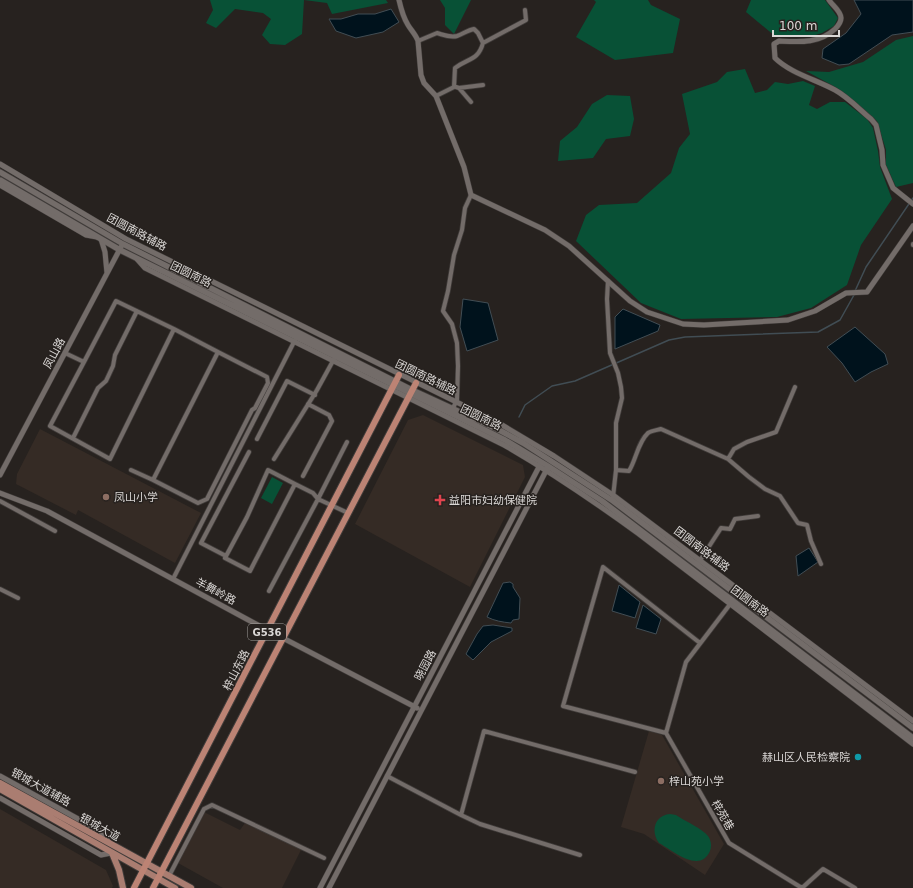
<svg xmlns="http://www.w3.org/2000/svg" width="913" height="888" font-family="'DejaVu Sans','Noto Sans SC',sans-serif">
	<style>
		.built { fill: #352b25 }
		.green { fill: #085136 }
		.water { fill: #00121c; stroke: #414d54 }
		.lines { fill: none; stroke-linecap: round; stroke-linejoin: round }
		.stream { stroke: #414d54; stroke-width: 1.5 }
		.minor-casing { stroke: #403c3a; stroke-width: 5.5 }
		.tertiary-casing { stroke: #403c3a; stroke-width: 6 }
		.secondary-casing { stroke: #403c3a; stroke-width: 7 }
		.primary-casing { stroke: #403c3a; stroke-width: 8 }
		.trunk-casing { stroke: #403c3a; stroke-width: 8 }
		.minor { stroke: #736c69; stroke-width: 4 }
		.tertiary { stroke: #736c69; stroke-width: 5 }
		.secondary { stroke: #736c69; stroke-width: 5.5 }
		.primary { stroke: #aa7d71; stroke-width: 6 }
		.trunk { stroke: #bc8374; stroke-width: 6 }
		.education-dot { fill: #8d6e63; stroke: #27221f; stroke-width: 1.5 }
		.health-dot { fill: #e0444e; stroke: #27221f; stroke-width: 1.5 }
		.culture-dot { fill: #0f9aa8; stroke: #27221f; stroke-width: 1.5 }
		.labels { text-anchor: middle; stroke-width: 3; stroke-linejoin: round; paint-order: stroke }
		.shield { fill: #27221f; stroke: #a4a19e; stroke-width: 1 }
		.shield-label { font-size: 10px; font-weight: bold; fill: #dad7d5 }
		.street-label { font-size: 11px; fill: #dad7d5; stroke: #27221f }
		.poi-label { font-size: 11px; fill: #dad7d5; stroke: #27221f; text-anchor: start }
	</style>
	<rect width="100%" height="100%" fill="#27221f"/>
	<!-- built -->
	<path class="built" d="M423,415L523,465L525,477L470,587L355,524L408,420Z
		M40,429L201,513L175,563L78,510L76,515L16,484L17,474Z
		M649,731L662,735L724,844L705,875L644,834L621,827Z
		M0,809L106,870L113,886L112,888H0Z
		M204,812L240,830L245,823L302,848L282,888H223L178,863Z"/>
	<!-- green -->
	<path class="green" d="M210,0H386L388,3L332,14L327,3L304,0L302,34L285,45L270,44L262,35L271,19L263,13L235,9L216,28L206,23L213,10Z
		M440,0H471L454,34L445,25V8Z
		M594,0H648L651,5L680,19L673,53L615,60L576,37L596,2Z
		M751,0H825L838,18L834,26L822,33L809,37L775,36L746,12Z
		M913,36V183L896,187L886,165V150L877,121L837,88L806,71L829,72L863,62L896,40Z
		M745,69L755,93L767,90L775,82L788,84L803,81L815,86L809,105L817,109L830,102H845L867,119L873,128L878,151L880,167L892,199L861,245L847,285L811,308L777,317L681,319L641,303L576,241L586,215L599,205L637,203L671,173L679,148L690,134L682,94L717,82L727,72Z
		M607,95L630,96L634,119L630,136L606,139L593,158L558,161L560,141L577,127L592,104Z
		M272,477L283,483L272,504L261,498Z
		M670,814L676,815C683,820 703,829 708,836C711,840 712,846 710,851C700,874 673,851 659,843C650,831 655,815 670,814Z"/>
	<!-- water -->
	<path class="water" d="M854,0H913V32L892,35L849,64L839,65L822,58L823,49L846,33L861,14Z
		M391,9L399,22L383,32L356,38L336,31L329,19H341L358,14H375Z
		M463,299L488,303L498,340L467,351L460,327Z
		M623,309L660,325L658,331L615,349V317Z
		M855,327L885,354L888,364L871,372L855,382L842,363L827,347Z
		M809,548L818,562L798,576L796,556Z
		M510,582L513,584V587L520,598L519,619L513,620L511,623C502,622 495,621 487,617L503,583Z
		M619,585L640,602L635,618L612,611Z
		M643,605L661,619L656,634L636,628Z
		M493,625L512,628V631L491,642L473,660L466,654L477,634L483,626Z"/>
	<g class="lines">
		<!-- stream -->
		<path class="stream" d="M855,291L866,267L913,198
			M519,417L525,405L552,386L575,381L669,340L685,337L818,332L840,320L854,295"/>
		<defs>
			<path id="minor" d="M418,41L437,33C444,35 450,38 457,36C463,34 468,30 474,29L478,33L483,43L526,20L525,10
				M456,87L459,88L471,102
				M459,88L483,85
				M436,96L454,87L455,68C468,58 478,61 483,43
				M913,244V245
				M608,281L607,299L610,353L618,373L621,387L622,398L616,423V470L613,497
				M65,353L84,362L116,301L174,329L110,459L50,426L84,362
				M453,408L457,400L458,366L457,343L452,324L443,311L448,291L454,255L462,230L465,208L471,195
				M73,438L98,388L106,381L113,366L115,355L137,311
				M257,439L287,381L315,395
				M347,442L318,499L348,513
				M274,459L317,390L334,359
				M728,459L734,449L747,442L776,432L795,387
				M131,470L153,480L218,352L174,329
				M616,470L629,471C636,460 638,442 648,433C651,431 657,430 661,429L728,459L749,477L765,489L780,496L798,523L807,525L811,541L821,564
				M303,476L332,421L329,415L308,404
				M153,480L198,503L207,499L252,410L255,408L268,383L267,377L218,352
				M0,501L55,531
				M226,556L201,543L249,452
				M699,562L721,528L730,529L735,519L758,516
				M173,579L295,340
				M0,589L18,598
				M269,591L318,499L313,493L295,484L250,571L225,558L247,517L268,470L295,484
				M731,603L686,662L666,733L729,843L802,888L823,869L855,888
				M666,733L563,706L603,567L700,643
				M387,776L461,815L480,824L580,855
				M461,815L484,731L635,772
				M169,876L204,809L212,805L324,858"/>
			<path id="tertiary" d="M399,0C401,9 403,17 408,25C411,30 416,35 418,41L421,75L424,83L436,96L464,167L471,195L545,230L569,246L630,301L647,312L683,324L704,325L788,320L815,311L846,293L867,292L913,226
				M829,0C832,5 841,11 841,18C841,22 838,26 835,29C819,44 799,42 779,41L774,44L775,58C790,73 817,80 835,90C848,97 860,110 871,119L876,125L882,150L883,165L893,188L913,204
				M0,164L126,239L497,422L554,456L613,495L913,721
				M0,185L86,235L97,237
				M101,239L105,252L107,273
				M137,259L145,268L504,445C551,472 595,502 639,534L913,744
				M0,475L121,247
				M0,493L47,511L254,623L417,708
				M0,776L100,831L108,841
				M0,798L101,855L111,853
				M320,888L541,463
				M329,888L548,467"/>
			<path id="secondary" d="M0,172L123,244L412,390L499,430L523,443L613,501L913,728
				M0,180L120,250L505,440L548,466L602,501L913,738"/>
			<path id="primary" d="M0,783L191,888
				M0,789L175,888
				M112,853L119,870L123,888"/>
			<path id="trunk" d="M134,888L399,375
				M153,888L416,383"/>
		</defs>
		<!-- minor casing -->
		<use href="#minor" class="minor-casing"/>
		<!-- tertiary casing -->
		<use href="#tertiary" class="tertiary-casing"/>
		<!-- secondary casing -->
		<use href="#secondary" class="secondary-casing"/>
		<!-- primary casing -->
		<use href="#primary" class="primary-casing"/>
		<!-- trunk casing -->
		<use href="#trunk" class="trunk-casing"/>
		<!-- minor -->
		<use href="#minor" class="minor"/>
		<!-- tertiary -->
		<use href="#tertiary" class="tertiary"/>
		<!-- secondary -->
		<use href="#secondary" class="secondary"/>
		<!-- primary -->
		<use href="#primary" class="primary"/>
		<!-- trunk -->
		<use href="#trunk" class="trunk"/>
	</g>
	<!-- markers -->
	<g class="education-dot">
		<circle cx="106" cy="497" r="4"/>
		<circle cx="661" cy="781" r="4"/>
	</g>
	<path class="health-dot" d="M438 494h4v4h4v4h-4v4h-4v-4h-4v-4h4z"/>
	<circle class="culture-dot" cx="858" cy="757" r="4"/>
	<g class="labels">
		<!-- shield labels -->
		<rect class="shield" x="248" y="624" width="38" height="16" rx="3"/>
		<g class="shield-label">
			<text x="267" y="636">G536</text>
		</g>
		<!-- street labels -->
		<g class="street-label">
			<text transform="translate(137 232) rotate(28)" y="4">团圆南路辅路</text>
			<text transform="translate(191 274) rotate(26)" y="4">团圆南路</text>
			<text transform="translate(54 353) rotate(-62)" y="4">凤山路</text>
			<text transform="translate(426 377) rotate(26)" y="4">团圆南路辅路</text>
			<text transform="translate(481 417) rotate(26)" y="4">团圆南路</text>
			<text transform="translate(702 549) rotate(37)" y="4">团圆南路辅路</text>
			<text transform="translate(216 591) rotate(28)" y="4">羊舞岭路</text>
			<text transform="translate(750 601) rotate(37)" y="4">团圆南路</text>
			<text transform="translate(425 665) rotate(-62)" y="4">晓园路</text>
			<text transform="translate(236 670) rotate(-63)" y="4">梓山东路</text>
			<text transform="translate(41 787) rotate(29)" y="4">银城大道辅路</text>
			<text transform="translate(723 815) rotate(60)" y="4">梓苑巷</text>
			<text transform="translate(100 827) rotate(29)" y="4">银城大道</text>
		</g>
		<!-- poi labels -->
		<g class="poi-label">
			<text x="114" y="501">凤山小学</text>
			<text x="449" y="504">益阳市妇幼保健院</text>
			<text x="850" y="761" text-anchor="end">赫山区人民检察院</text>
			<text x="669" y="785">梓山苑小学</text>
		</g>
	</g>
	<!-- scale -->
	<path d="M773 30v6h66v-6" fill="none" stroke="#dad7d5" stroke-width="2"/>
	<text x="779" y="30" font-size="12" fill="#dad7d5" stroke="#27221f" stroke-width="3" paint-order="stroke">100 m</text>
</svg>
